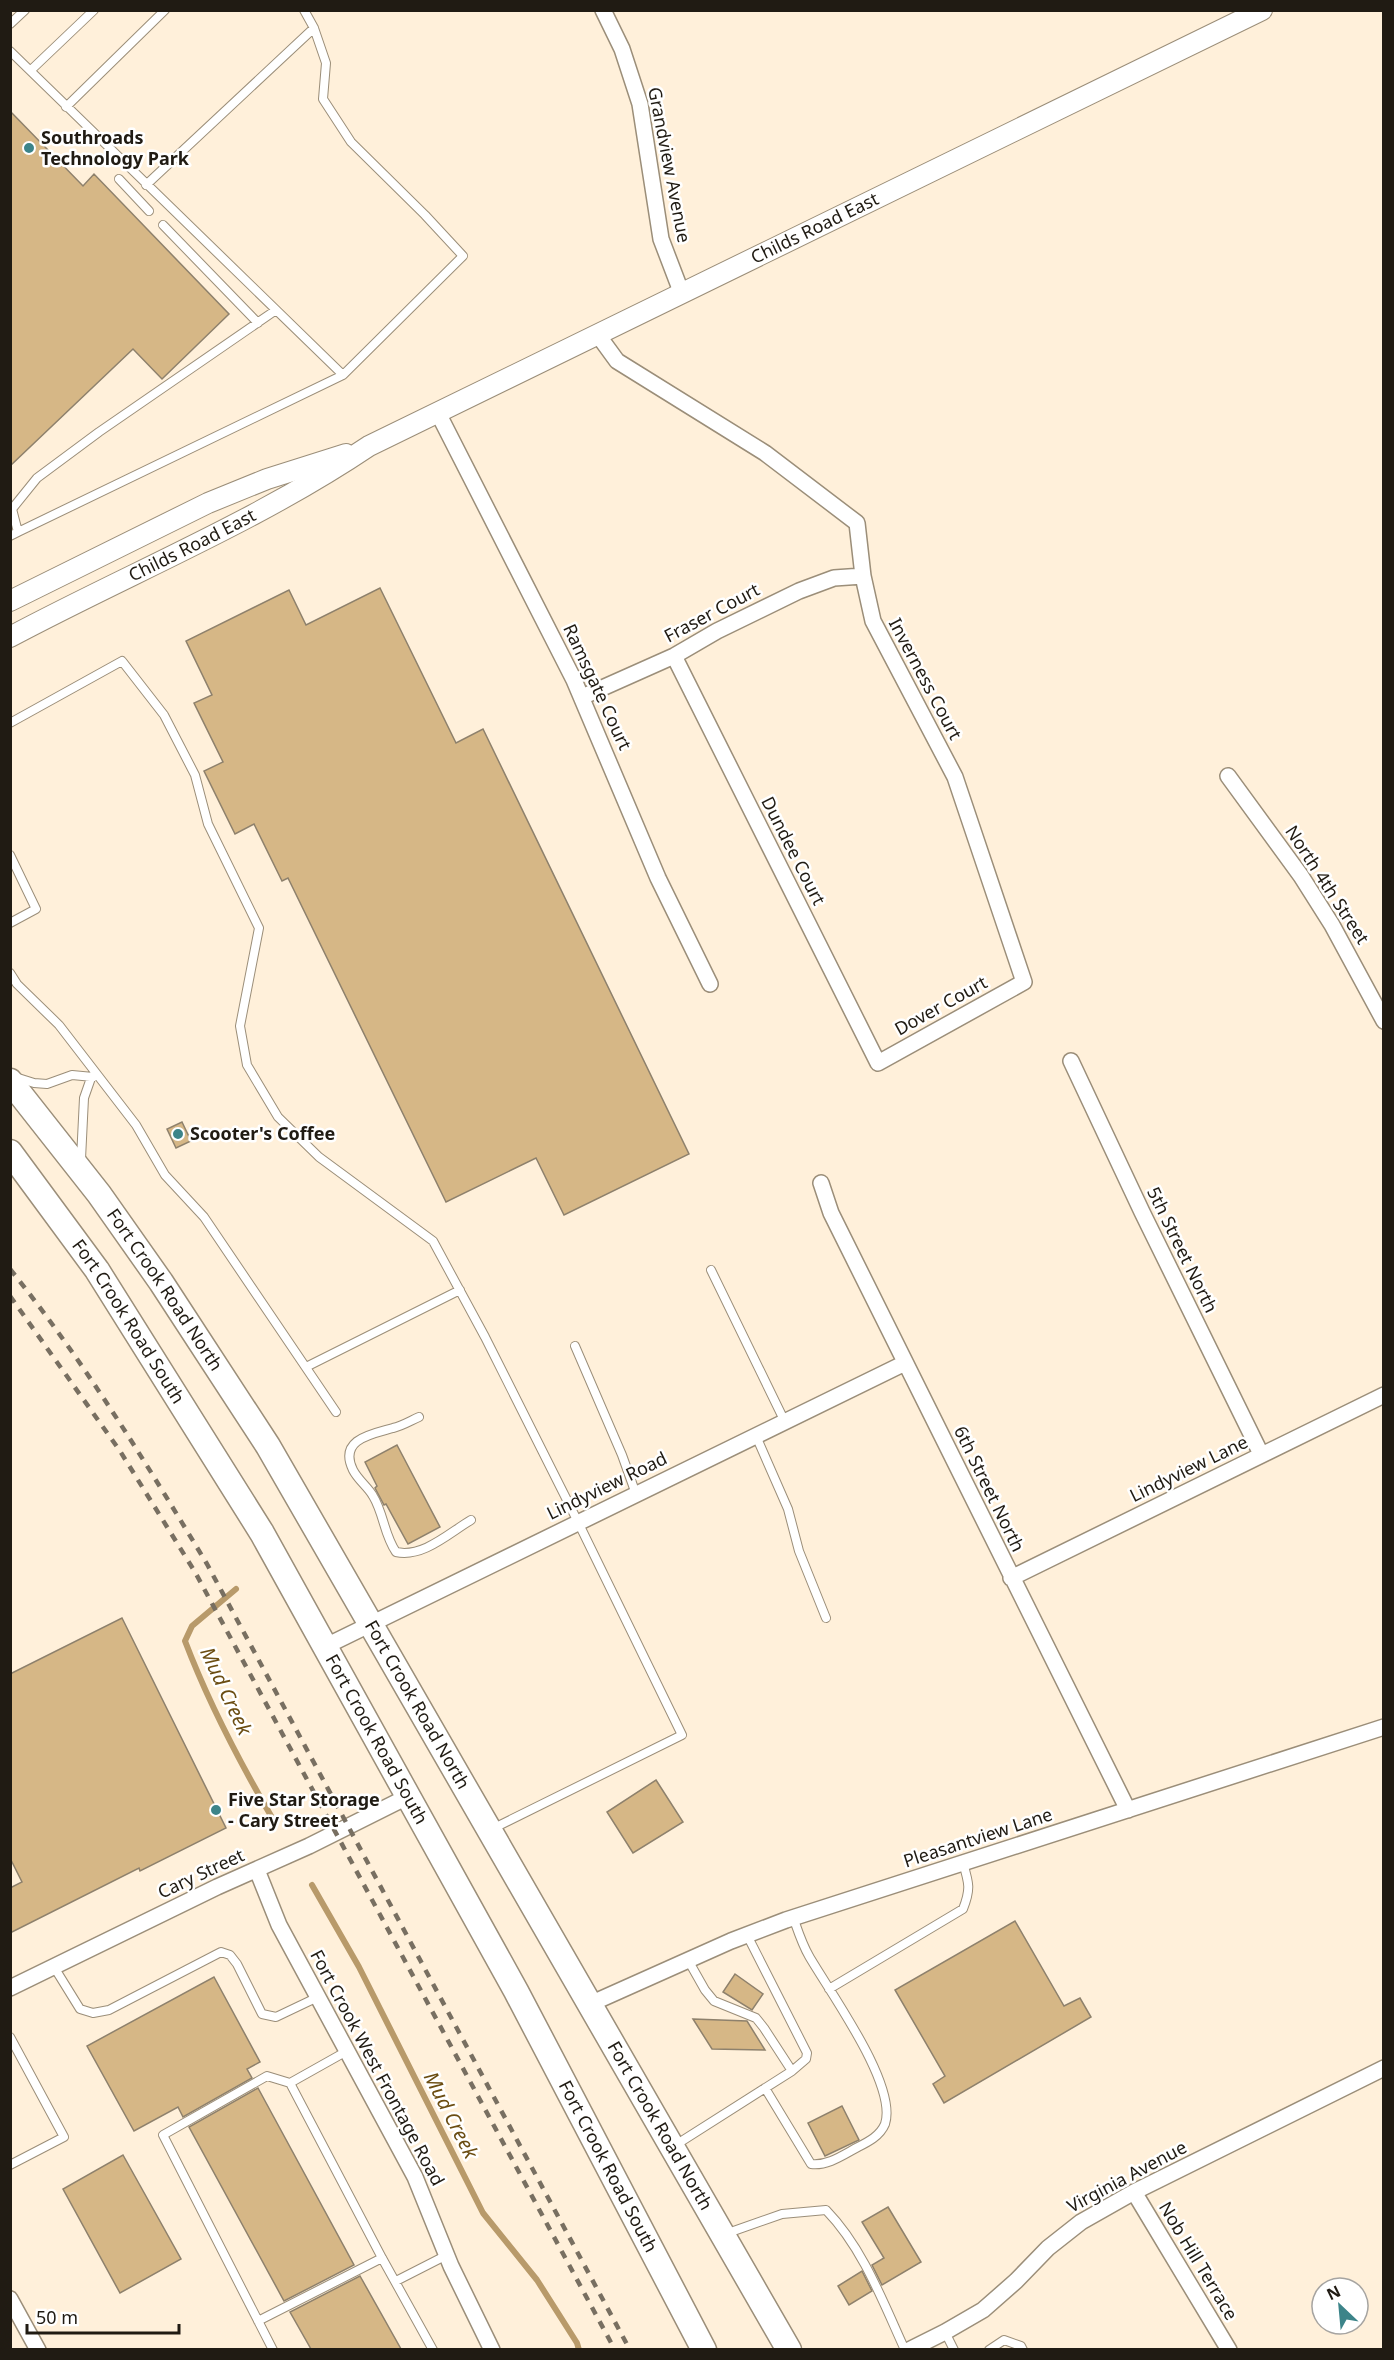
<svg xmlns="http://www.w3.org/2000/svg" width="1394" height="2360" font-family="'Noto Sans',sans-serif">
	<style>
		.lines { fill: none; stroke-linecap: round; stroke-linejoin: round }
		.stream { stroke: #b89a6a; stroke-width: 6 }
		.building { fill: #d6b786; stroke: #8e816c; stroke-width: 1.5 }
		.service-casing { stroke: #9b8e79; stroke-width: 10 }
		.minor-casing { stroke: #9b8e79; stroke-width: 18 }
		.tertiary-casing { stroke: #9b8e79; stroke-width: 22 }
		.primary-casing { stroke: #9b8e79; stroke-width: 27 }
		.service { stroke: #fff; stroke-width: 8 }
		.minor { stroke: #fff; stroke-width: 15 }
		.tertiary { stroke: #fff; stroke-width: 20 }
		.primary { stroke: #fff; stroke-width: 24 }
		.rail { stroke: #786f61; stroke-width: 4.5; stroke-dasharray: 8 8; stroke-linecap: butt }
		.poi-dot { fill: #3c8489; stroke: #fff; stroke-width: 2 }
		.labels { text-anchor: middle; stroke-width: 5; stroke-linejoin: round; paint-order: stroke }
		.poi-label { font-size: 18px; font-weight: bold; fill: #201b13; stroke: #fff; text-anchor: start }
		.street-label { font-size: 18px; fill: #201b13; stroke: #fff }
		.water-label { font-size: 20px; font-style: italic; fill: #6b4d12; stroke: #fff }
	</style>
	<rect width="100%" height="100%" fill="#fff0da"/>
	<g class="lines">
		<!-- stream -->
		<path class="stream" d="M236,1589L192,1626L185,1641C209,1704 240,1763 274,1821
			M312,1885L359,1967L483,2213L537,2280L577,2343L579,2350"/>
	</g>
	<!-- building -->
	<path class="building" d="M10,111L83,186L94,174L229,314L162,379L133,349L10,466Z
		M380,588L456,743L483,729L689,1154L564,1215L536,1158L446,1202L288,878L282,881L254,824L235,834L204,771L223,762L194,703L212,695L186,641L289,590L306,625Z
		M182,1122L191,1141L176,1148L167,1129Z
		M397,1445L440,1527L408,1544L386,1504L384,1505L375,1488L377,1486L365,1462Z
		M122,1618L226,1828L140,1871L139,1868L10,1933V1888L22,1882L10,1858V1674Z
		M656,1780L683,1822L633,1853L607,1812Z
		M1015,1921L1064,2006L1080,1998L1091,2017L944,2103L933,2084L945,2076L895,1990Z
		M735,1974L763,1994L752,2010L723,1992Z
		M214,1977L260,2062L247,2069L252,2078L183,2117L178,2107L134,2131L87,2046Z
		M693,2019L747,2021L765,2050L712,2049Z
		M258,2088L354,2265L284,2301L189,2127Z
		M842,2106L859,2140L825,2156L808,2123Z
		M123,2155L181,2259L120,2293L63,2189Z
		M888,2207L921,2262L882,2285L872,2265L884,2258L862,2222Z
		M862,2271L872,2291L849,2305L838,2286Z
		M360,2276L401,2349H311L290,2312Z"/>
	<g class="lines">
		<defs>
			<path id="service" d="M10,24L25,10
				M10,51L343,375
				M31,70L94,10
				M66,107L165,10
				M119,179L149,211
				M146,185L314,28
				M163,225L258,323
				M18,532L343,375L463,256L425,215L351,142L323,99L326,63L314,28L304,10
				M10,536L18,532L12,509L37,478L99,432L276,310
				M10,723L122,661L164,715L195,775L208,824L259,928L240,1026L247,1065L278,1117L319,1157L433,1241L485,1337L578,1522L682,1735L492,1829
				M10,855L36,909L10,923
				M10,973L17,984L59,1025L136,1125L165,1175L204,1217L336,1412
				M15,1077L34,1083L47,1084L72,1075L93,1077
				M81,1159L84,1098L91,1078
				M711,1270L785,1422
				M575,1346L622,1455L636,1494
				M306,1367L460,1290
				M419,1417C410,1421 402,1426 393,1428C372,1434 338,1439 353,1470C358,1480 368,1487 373,1496C384,1514 384,1535 396,1552C423,1558 449,1533 471,1520
				M756,1436L788,1509L799,1551L826,1618
				M688,1960L705,1990L714,2001L756,2018L764,2028L792,2071
				M54,1967L80,2009L93,2013L109,2010L221,1952L230,1955L237,1964L262,2014L276,2017L318,1997
				M829,1989L963,1909C971,1889 969,1883 963,1863
				M10,2037L64,2137L10,2165
				M290,2083L382,2258L433,2350
				M765,2088L811,2164C828,2166 843,2155 858,2147C868,2142 880,2136 885,2124C898,2085 829,1991 809,1956C802,1944 798,1931 793,1917
				M674,2146L792,2071L806,2059L807,2053L747,1935
				M725,2234L782,2214L826,2210C863,2248 883,2302 905,2350
				M396,2281L447,2255
				M258,2321L382,2258
				M945,2332L954,2350
				M273,2350L163,2135L267,2076L290,2083L347,2051
				M989,2350L1004,2340L1021,2346L1023,2350"/>
			<path id="minor" d="M603,10L622,49L640,104L661,239L682,294
				M598,335L617,361L765,453L857,523L863,576L873,621L955,777L1024,982L878,1063L674,656
				M438,413L574,680L658,878L710,984
				M582,697L674,656L717,631L799,591L834,578L863,576
				M1228,776L1301,876L1332,925L1384,1021
				M1071,1061L1142,1212L1261,1454
				M821,1183L831,1213L1128,1810
				M1011,1578L1384,1395
				M326,1646L905,1363
				M257,1870L279,1925L415,2177L451,2266L492,2350
				M10,1988L217,1887L309,1846L409,1796
				M590,2004L731,1941L786,1920L1384,1727
				M1134,2192L1229,2350
				M10,2299L38,2350
				M909,2350L945,2332L983,2310L1016,2281L1048,2248L1081,2222L1134,2192L1384,2068"/>
			<g id="tertiary">
				<path d="M10,601L208,503L267,479L346,454"/>
				<path id="s1" d="M10,637C130,573 256,522 369,446L1262,10"/>
			</g>
			<g id="primary">
				<path id="s2" d="M10,1081L99,1194L161,1282L268,1446L789,2350"/>
				<path id="s3" d="M10,1152L97,1270L262,1533L516,1991L704,2350"/>
			</g>
		</defs>
		<!-- service casing -->
		<use href="#service" class="service-casing"/>
		<!-- minor casing -->
		<use href="#minor" class="minor-casing"/>
		<!-- tertiary casing -->
		<use href="#tertiary" class="tertiary-casing"/>
		<!-- primary casing -->
		<use href="#primary" class="primary-casing"/>
		<!-- service -->
		<use href="#service" class="service"/>
		<!-- minor -->
		<use href="#minor" class="minor"/>
		<!-- tertiary -->
		<use href="#tertiary" class="tertiary"/>
		<!-- primary -->
		<use href="#primary" class="primary"/>
		<!-- rail -->
		<path class="rail" d="M10,1269C84,1361 146,1463 207,1564L630,2350
			M10,1296L120,1451L195,1572L615,2350"/>
	</g>
	<!-- markers -->
	<g class="poi-dot">
		<circle cx="29" cy="148" r="6"/>
		<circle cx="178" cy="1134" r="6"/>
		<circle cx="216" cy="1810" r="6"/>
	</g>
	<g class="labels">
		<!-- poi labels -->
		<g class="poi-label">
			<text x="41" y="144">Southroads<tspan x="41" dy="21">Technology Park</tspan></text>
			<text x="190" y="1140">Scooter's Coffee</text>
			<text x="228" y="1806">Five Star Storage<tspan x="228" dy="21">- Cary Street</tspan></text>
		</g>
		<!-- street labels -->
		<g class="street-label">
			<text transform="translate(669 165) rotate(79)" y="6">Grandview Avenue</text>
			<text dy="6" stroke="none"><textPath href="#s1" startOffset="903">Childs Road East</textPath></text>
			<text dy="6" stroke="none"><textPath href="#s1" startOffset="204">Childs Road East</textPath></text>
			<text transform="translate(712 613) rotate(-28)" y="6">Fraser Court</text>
			<text transform="translate(925 679) rotate(62)" y="6">Inverness Court</text>
			<text transform="translate(597 687) rotate(65)" y="6">Ramsgate Court</text>
			<text transform="translate(793 851) rotate(63)" y="6">Dundee Court</text>
			<text transform="translate(1327 885) rotate(57)" y="6">North 4th Street</text>
			<text transform="translate(941 1006) rotate(-29)" y="6">Dover Court</text>
			<text transform="translate(1182 1250) rotate(64)" y="6">5th Street North</text>
			<text dy="6" stroke="none"><textPath href="#s2" startOffset="260">Fort Crook Road North</textPath></text>
			<text dy="6" stroke="none"><textPath href="#s3" startOffset="207">Fort Crook Road South</textPath></text>
			<text transform="translate(1189 1469) rotate(-26)" y="6">Lindyview Lane</text>
			<text transform="translate(607 1486) rotate(-26)" y="6">Lindyview Road</text>
			<text transform="translate(989 1489) rotate(64)" y="6">6th Street North</text>
			<text dy="6" stroke="none"><textPath href="#s2" startOffset="746">Fort Crook Road North</textPath></text>
			<text dy="6" stroke="none"><textPath href="#s3" startOffset="693">Fort Crook Road South</textPath></text>
			<text transform="translate(978 1838) rotate(-18)" y="6">Pleasantview Lane</text>
			<text transform="translate(201 1874) rotate(-25)" y="6">Cary Street</text>
			<text transform="translate(377 2068) rotate(62)" y="6">Fort Crook West Frontage Road</text>
			<text dy="6" stroke="none"><textPath href="#s2" startOffset="1232">Fort Crook Road North</textPath></text>
			<text dy="6" stroke="none"><textPath href="#s3" startOffset="1179">Fort Crook Road South</textPath></text>
			<text transform="translate(1127 2177) rotate(-28)" y="6">Virginia Avenue</text>
			<text transform="translate(1198 2261) rotate(59)" y="6">Nob Hill Terrace</text>
		</g>
		<!-- water labels -->
		<g class="water-label">
			<text transform="translate(226 1691) rotate(65)" y="7">Mud Creek</text>
			<text transform="translate(451 2115) rotate(63)" y="7">Mud Creek</text>
		</g>
	</g>
	<!-- border -->
	<rect width="1394" height="2360" fill="none" stroke="#201b13" stroke-width="24"/>
	<!-- north arrow -->
	<g transform="translate(1340 2306) rotate(334)"><circle r="28" fill="#ffffff" stroke="#a6a4a1" stroke-width="1.5"/>
	<path d="M0-4.5L10 22L0 15L-10 22Z" fill="#3c8489"/>
	<text y="-9" font-size="16" font-weight="bold" text-anchor="middle" fill="#201b13">N</text>
	</g>
	<!-- scale -->
	<path d="M27 2324v9h152v-9" fill="none" stroke="#201b13" stroke-width="3"/>
	<text x="36" y="2324" font-size="18" fill="#201b13" stroke="#ffffff" stroke-width="4.5" paint-order="stroke">50 m</text>
</svg>
